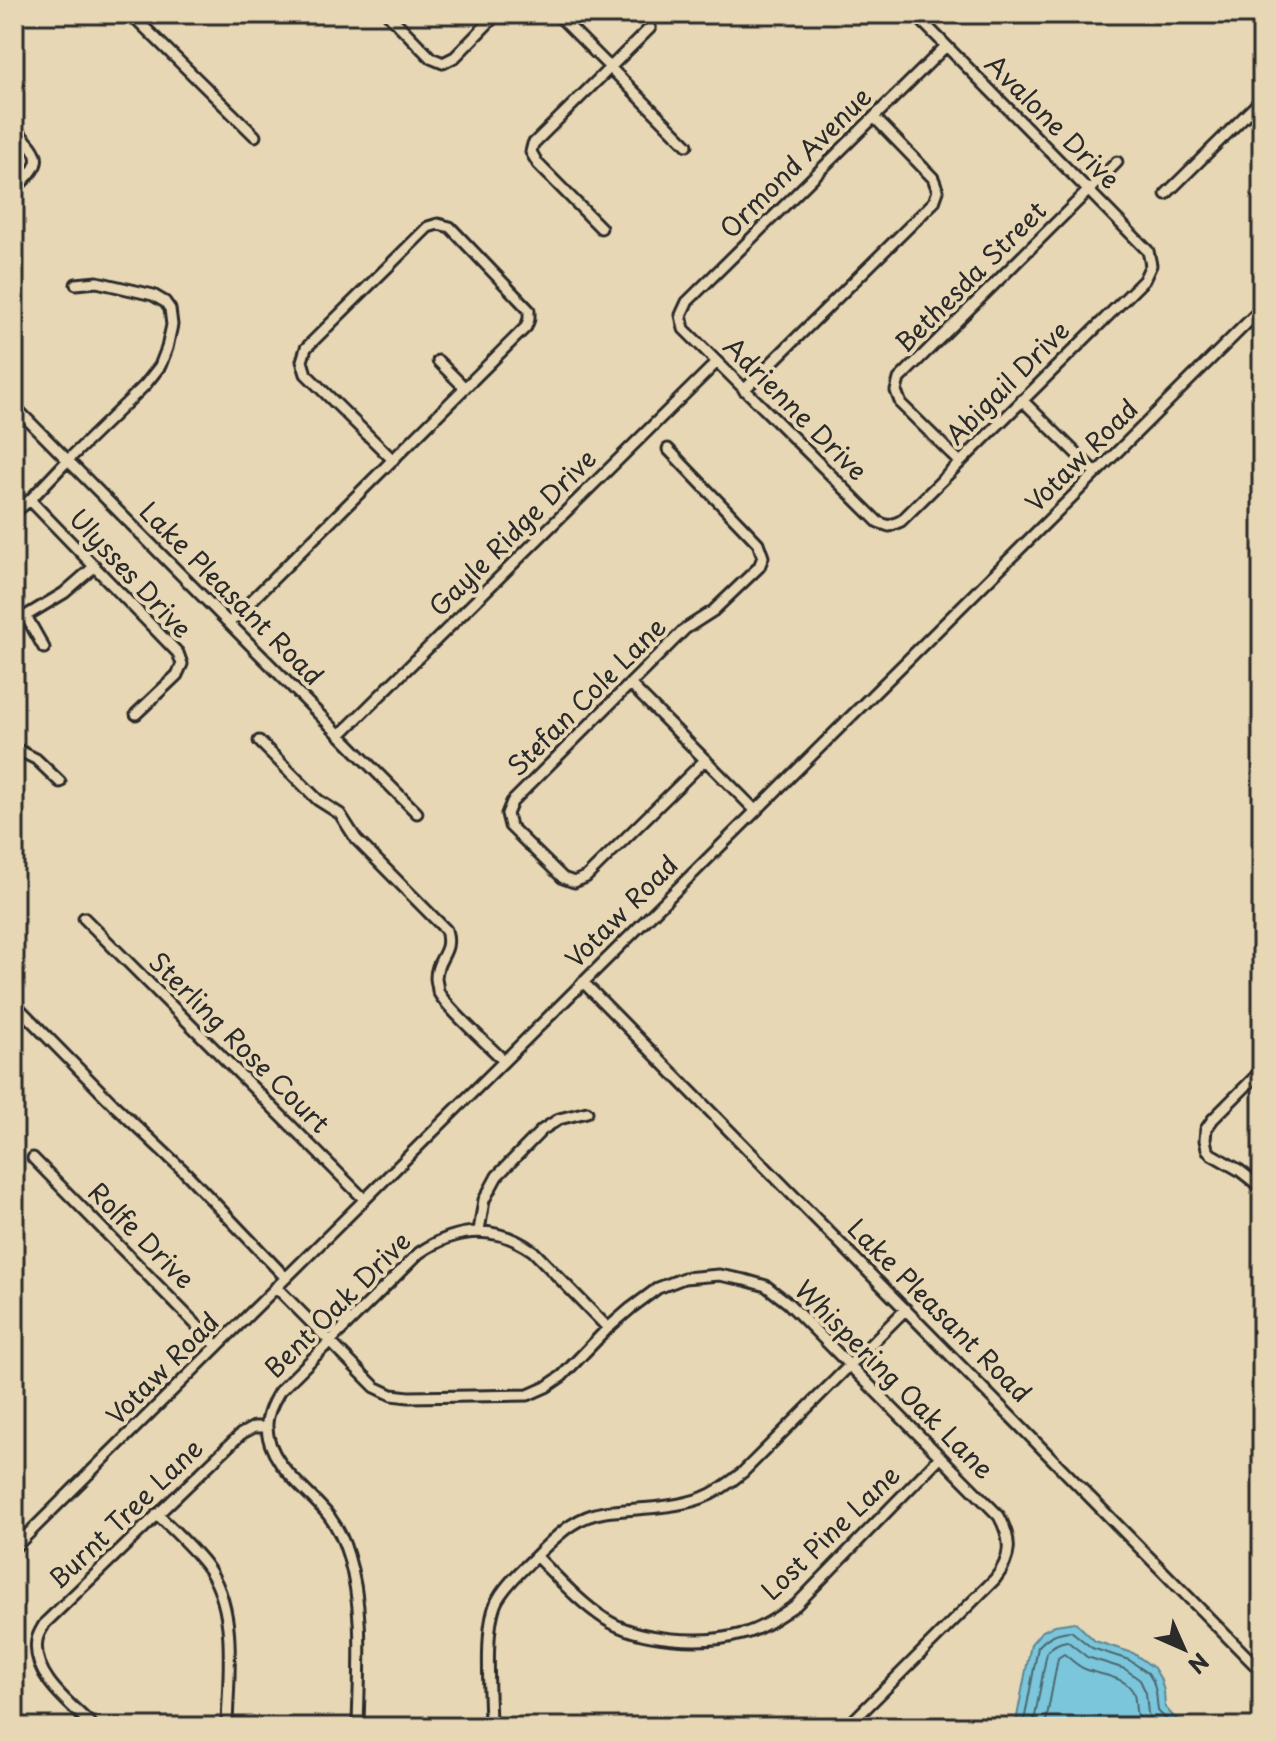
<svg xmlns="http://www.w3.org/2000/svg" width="1276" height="1741" font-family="'Playpen Sans',sans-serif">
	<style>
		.water { fill: #7bc6db; stroke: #5b8895; stroke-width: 2 }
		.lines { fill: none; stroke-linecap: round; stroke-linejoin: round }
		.shore { stroke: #4b6971; stroke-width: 2 }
		.minor-casing { stroke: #2b2b2b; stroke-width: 15 }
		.minor { stroke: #e8d7b4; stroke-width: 9 }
		.labels { text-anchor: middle; stroke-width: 8; stroke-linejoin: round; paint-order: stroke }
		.street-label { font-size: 26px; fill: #2b2b2b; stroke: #e8d7b4 }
	</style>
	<rect width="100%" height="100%" fill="#e8d7b4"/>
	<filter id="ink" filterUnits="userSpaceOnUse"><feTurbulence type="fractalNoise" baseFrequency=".0125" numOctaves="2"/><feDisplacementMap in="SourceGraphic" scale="16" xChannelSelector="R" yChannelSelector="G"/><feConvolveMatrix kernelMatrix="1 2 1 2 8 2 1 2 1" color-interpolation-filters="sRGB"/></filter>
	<g filter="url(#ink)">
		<!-- water -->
		<path class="water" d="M1075,1622L1095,1641L1133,1653L1154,1668L1160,1678L1164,1691L1165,1707L1173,1716L1188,1727H1015L1031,1644L1041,1632L1055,1625Z"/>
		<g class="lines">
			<!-- shore -->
			<path class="shore" d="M1023,1727L1038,1647C1048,1636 1056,1632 1071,1631L1092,1648L1129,1660L1148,1673L1153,1681L1156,1692L1158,1711L1174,1727
				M1033,1727L1047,1652C1053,1645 1059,1642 1067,1641L1087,1657L1125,1669L1140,1680L1146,1693L1148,1714L1158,1727
				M1045,1727L1058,1658L1064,1654C1071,1659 1077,1666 1085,1669C1099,1675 1123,1676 1132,1690C1138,1699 1132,1712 1142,1727"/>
			<defs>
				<path id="minor" d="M131,14L255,136
					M388,14L431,58L443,63L455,57L497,14
					M557,14L687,145
					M915,14L1148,251L1151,265L1144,280L901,521L889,526L878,522L684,329L681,315L687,302L946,46
					M14,128C44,158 44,161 14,190
					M1166,194L1262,99
					M601,228L538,164L531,152L533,144L650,28
					M438,361L465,388
					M744,390L934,202L938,191L933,178L874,117
					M1022,400L1096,473
					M14,406L417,813
					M668,449L758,543L763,557L759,567L713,611L685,629L512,802L507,814L510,826L563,878L574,882L586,877L705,760
					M960,462L901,404L896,391L899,379L1117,162
					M30,500L178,653L182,664L177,675L136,714
					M14,513L30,500L68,460L145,385L160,366L167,348L172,325L170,309L165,302L153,295L97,282L76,284
					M26,616L44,648
					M14,623L64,593L95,566
					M229,623L526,327L529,319V310L450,227L438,224L428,227L306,348L302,361L306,374L393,460
					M631,685L756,811
					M340,735L717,362
					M259,741L318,800L340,814L356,839L446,930C453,954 436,957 436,978C436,980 438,989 438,991C445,1007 490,1046 504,1061
					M14,748L36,759L60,782
					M84,918L364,1199
					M583,982L1262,1672
					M14,1003L115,1106L185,1172L286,1278
					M1262,1070L1213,1119L1206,1129L1205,1140L1207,1149L1211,1154L1239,1170L1262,1188
					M33,1158L217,1346
					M479,1231L484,1200L497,1176L542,1130L559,1119L587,1112
					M276,1287L375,1387L392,1395L409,1397L528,1395L546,1387L562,1376L608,1328L631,1308L658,1288L684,1278L719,1275L745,1280L766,1286L788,1303L999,1516C1012,1540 1012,1557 995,1579L847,1727
					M157,1514C173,1530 191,1546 205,1564C239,1608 228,1674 227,1727
					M14,1548L1262,308
					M536,1556C558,1578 579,1602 605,1619C638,1641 704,1645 742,1634C762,1629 779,1616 796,1605L940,1457
					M94,1727C72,1705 31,1676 37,1640C38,1634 42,1628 45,1623L241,1434L254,1427H267
					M358,1727C359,1670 365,1610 348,1555C344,1541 338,1528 329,1516C308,1489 268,1465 267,1427C266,1415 273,1402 279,1392L419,1253C457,1227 495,1224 533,1251L608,1328
					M490,1727C490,1696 483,1624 498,1599C509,1580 528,1565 543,1549C562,1531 578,1516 605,1512C637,1508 671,1509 702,1498C718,1492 731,1482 743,1472L906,1309"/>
			</defs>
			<!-- minor casing -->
			<use href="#minor" class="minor-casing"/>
			<!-- minor -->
			<use href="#minor" class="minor"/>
		</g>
	</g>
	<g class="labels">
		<!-- street labels -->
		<g class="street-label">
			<text transform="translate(1052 122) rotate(45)" y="9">Avalone Drive</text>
			<text transform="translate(796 163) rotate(-45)" y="9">Ormond Avenue</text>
			<text transform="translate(971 277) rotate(-45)" y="9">Bethesda Street</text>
			<text transform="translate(1008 383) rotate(-45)" y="9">Abigail Drive</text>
			<text transform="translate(795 409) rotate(45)" y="9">Adrienne Drive</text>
			<text transform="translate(1082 456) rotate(-45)" y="9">Votaw Road</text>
			<text transform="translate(513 533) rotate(-45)" y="9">Gayle Ridge Drive</text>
			<text transform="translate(130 574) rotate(47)" y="9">Ulysses Drive</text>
			<text transform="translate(231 594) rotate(45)" y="9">Lake Pleasant Road</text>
			<text transform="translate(587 697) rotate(-45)" y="9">Stefan Cole Lane</text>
			<text transform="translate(622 912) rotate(-45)" y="9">Votaw Road</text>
			<text transform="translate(239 1043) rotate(45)" y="9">Sterling Rose Court</text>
			<text transform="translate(141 1236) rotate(45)" y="9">Rolfe Drive</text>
			<text transform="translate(338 1305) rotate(-45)" y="9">Bent Oak Drive</text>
			<text transform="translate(939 1311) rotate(45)" y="9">Lake Pleasant Road</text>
			<text transform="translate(163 1369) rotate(-45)" y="9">Votaw Road</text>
			<text transform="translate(894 1380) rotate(45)" y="9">Whispering Oak Lane</text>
			<text transform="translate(126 1514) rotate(-44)" y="9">Burnt Tree Lane</text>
			<text transform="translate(831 1533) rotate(-44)" y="9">Lost Pine Lane</text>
		</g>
	</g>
	<!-- margin -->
	<rect width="1276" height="1741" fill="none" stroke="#e8d7b4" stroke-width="48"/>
	<rect x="24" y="24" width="1228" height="1693" fill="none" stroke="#2b2b2b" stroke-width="3" filter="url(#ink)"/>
	<!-- north arrow -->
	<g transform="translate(1184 1649) rotate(135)" stroke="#e8d7b4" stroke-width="6" paint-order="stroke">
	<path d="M0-6L14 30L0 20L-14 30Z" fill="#2b2b2b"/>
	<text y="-12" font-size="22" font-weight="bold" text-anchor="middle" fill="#2b2b2b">N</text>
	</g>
</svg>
